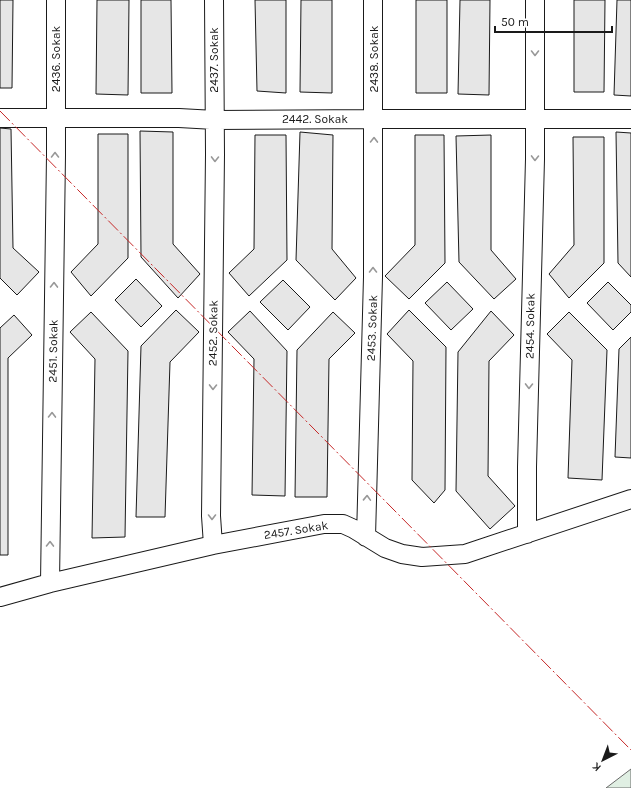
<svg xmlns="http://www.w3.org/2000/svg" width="631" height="788" font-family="Karla,sans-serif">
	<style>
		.green { fill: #e0efe3; stroke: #6a6a6a }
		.building { fill: #e6e6e6; stroke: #1a1a1a }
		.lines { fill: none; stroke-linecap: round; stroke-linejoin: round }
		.minor-casing { stroke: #1a1a1a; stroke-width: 20 }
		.minor { stroke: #fff; stroke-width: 18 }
		.power { stroke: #c62828; stroke-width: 1; stroke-dasharray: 14 3 2 3; stroke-linecap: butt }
		.oneway { stroke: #989898 }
		.labels { text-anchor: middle; stroke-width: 3; stroke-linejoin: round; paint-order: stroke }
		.street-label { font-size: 12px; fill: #1a1a1a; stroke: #fff }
	</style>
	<rect width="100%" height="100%" fill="#fff"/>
	<!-- green -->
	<path class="green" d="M631,769V788H606Z"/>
	<!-- building -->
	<path class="building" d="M0,0H13L12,88H0Z
		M97,0H129L128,95L96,94Z
		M141,0H171L172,93H141Z
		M255,0H286V93L257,91Z
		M301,0H332V93L300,92Z
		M416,0H447V93H416Z
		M460,0H490L489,95L458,94Z
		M574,0H605L604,92H574Z
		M617,0H631V96L614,95Z
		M0,128L11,129L13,248L39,272L17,295L0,278Z
		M140,131L173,132V244L200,274L178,298L141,257Z
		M300,132L333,135L332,249L356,278L335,300L296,260Z
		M616,132L631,133V277L618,263Z
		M98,134H128V258L91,296L71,272L98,244Z
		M255,135H286L287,260L249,296L229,273L254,249Z
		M415,135H444L445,263L409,299L385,276L415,245Z
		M491,135V250L516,279L494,299L459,262L456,136Z
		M573,137H604V263L569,298L549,274L574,245Z
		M136,279L162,306L141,327L115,300Z
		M283,280L310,307L288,330L260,302Z
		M447,282L473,309L451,330L425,303Z
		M608,282L631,305V312L613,330L587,303Z
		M176,310L199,332L170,362L165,517H136L141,346Z
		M409,310L446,347L445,490L434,503L412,480L413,361L387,334Z
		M250,311L287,351L285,496L252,495L254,359L228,332Z
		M491,311L514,335L489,361L488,476L515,506L490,529L456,491L458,352Z
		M91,312L128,351L125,537L92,538L95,359L70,332Z
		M333,312L355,333L329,359L327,497H295L297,350Z
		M569,312L607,350L602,480L568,478L572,360L547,334Z
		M14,315L32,335L8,358V555H0V328Z
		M631,337V458L615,457L619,349Z"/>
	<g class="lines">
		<defs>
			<path id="minor" d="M0,118H179L215,120L374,119H631
				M527,534V467L535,159V0
				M366,537L373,277V0
				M213,545L211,516L215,154L214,0
				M50,583L56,155V0
				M0,597L50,583L213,545L324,524H343L354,529L385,548L402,554L422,557L465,554L631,499"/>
		</defs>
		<!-- minor casing -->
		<use href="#minor" class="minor-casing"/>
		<!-- minor -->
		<use href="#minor" class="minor"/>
		<!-- power -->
		<path class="power" d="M0,111L631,750"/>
	</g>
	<!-- one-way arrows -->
	<defs><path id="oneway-chevron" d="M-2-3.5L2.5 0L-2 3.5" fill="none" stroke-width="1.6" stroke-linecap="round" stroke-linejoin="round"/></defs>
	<g class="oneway">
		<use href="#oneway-chevron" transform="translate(535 53) rotate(90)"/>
		<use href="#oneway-chevron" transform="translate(374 140) rotate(-89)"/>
		<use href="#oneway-chevron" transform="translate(55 155) rotate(-90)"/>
		<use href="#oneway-chevron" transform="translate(535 158) rotate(91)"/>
		<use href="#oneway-chevron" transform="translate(215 159) rotate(91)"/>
		<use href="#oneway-chevron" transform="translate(373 270) rotate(-90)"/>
		<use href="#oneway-chevron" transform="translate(54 285) rotate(-89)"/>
		<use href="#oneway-chevron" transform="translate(529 386) rotate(91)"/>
		<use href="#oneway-chevron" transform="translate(213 387) rotate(91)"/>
		<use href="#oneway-chevron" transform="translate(52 415) rotate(-89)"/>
		<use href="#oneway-chevron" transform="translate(367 498) rotate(-88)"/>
		<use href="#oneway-chevron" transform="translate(212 517) rotate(90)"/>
		<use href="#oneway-chevron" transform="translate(50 544) rotate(-89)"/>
	</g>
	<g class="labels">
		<!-- street labels -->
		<g class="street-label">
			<text transform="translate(56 59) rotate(-90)" y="4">2436. Sokak</text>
			<text transform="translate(374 59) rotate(-90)" y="4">2438. Sokak</text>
			<text transform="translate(214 60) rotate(-90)" y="4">2437. Sokak</text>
			<text x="315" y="123">2442. Sokak</text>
			<text transform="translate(530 326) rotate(-89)" y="4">2454. Sokak</text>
			<text transform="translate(372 328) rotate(-88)" y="4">2453. Sokak</text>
			<text transform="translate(213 333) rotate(-89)" y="4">2452. Sokak</text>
			<text transform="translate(53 351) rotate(-89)" y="4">2451. Sokak</text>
			<text transform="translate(296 530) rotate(-9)" y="4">2457. Sokak</text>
		</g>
	</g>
	<!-- north arrow -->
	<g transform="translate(603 760) rotate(222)" stroke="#ffffff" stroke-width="3" paint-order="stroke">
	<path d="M0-3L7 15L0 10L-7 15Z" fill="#1a1a1a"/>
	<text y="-6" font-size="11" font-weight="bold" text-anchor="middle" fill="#1a1a1a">K</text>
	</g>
	<!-- scale -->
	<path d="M495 26v6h117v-6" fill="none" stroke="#1a1a1a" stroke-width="2"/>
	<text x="501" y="26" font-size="12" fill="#1a1a1a" stroke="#ffffff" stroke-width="3" paint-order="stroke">50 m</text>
</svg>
